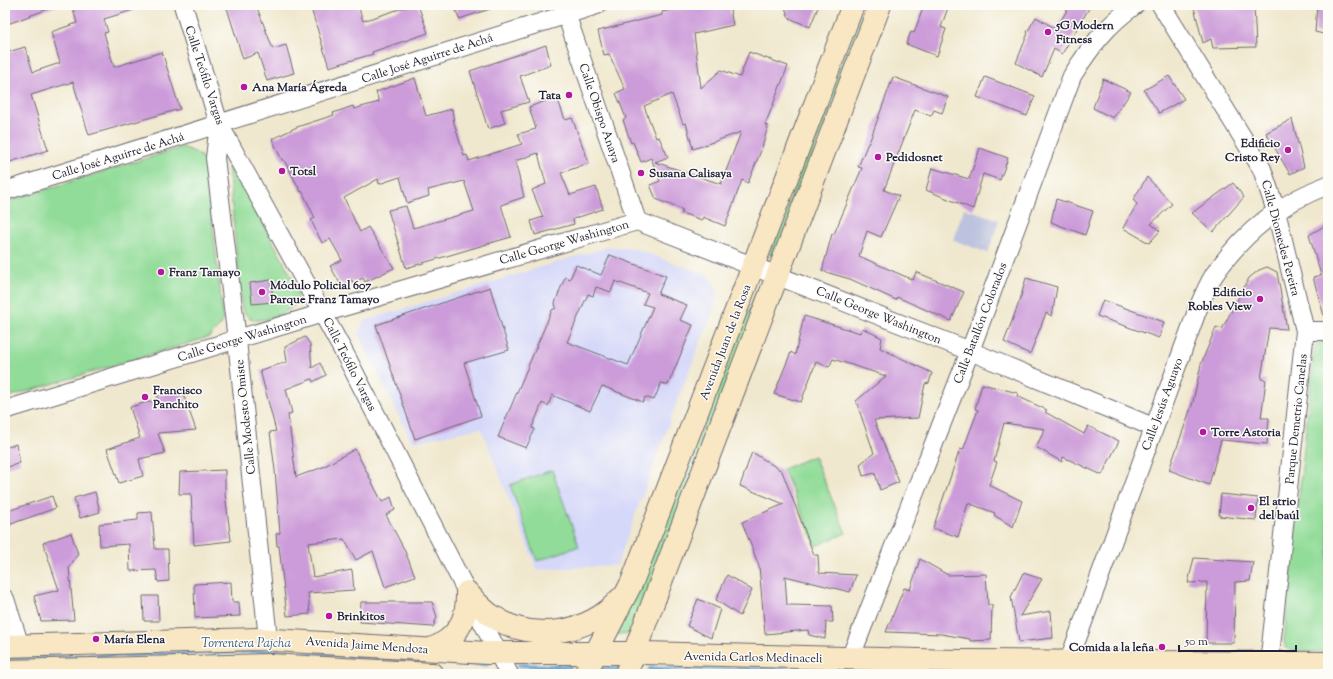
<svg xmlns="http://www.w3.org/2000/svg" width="1333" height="679" font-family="'Sorts Mill Goudy',serif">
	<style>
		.built { fill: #d5d8f9 }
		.industrial { fill: #bdc3de }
		.green { fill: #91dc98; stroke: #5a7f6a }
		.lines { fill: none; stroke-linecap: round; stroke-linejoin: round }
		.stream { stroke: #5fa2d4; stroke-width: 4.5 }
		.building { fill: #cc9bd9; fill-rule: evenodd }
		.street-casing { stroke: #6a676e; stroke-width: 20 }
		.secondary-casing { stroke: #6a676e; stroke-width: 24 }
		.street { stroke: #fff; stroke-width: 18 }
		.secondary { stroke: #f9e7c3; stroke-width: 22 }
		.poi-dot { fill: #b5179e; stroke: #fdfcf7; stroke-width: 1.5 }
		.labels { text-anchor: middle; stroke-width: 3; stroke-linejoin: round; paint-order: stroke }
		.poi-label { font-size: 12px; font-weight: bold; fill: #22223b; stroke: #fdfcf7; text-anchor: start }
		.street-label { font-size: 12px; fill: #22223b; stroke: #fdfcf7 }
		.water-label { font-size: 13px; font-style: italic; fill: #3d5c80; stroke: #fdfcf7 }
	</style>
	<rect width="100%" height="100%" fill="#fdfcf7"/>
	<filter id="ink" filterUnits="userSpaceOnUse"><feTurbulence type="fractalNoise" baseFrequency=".025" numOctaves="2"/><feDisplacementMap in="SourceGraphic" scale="8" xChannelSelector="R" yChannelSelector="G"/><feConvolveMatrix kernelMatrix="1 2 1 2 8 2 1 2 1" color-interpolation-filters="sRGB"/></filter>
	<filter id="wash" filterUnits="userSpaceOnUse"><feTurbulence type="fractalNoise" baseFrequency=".012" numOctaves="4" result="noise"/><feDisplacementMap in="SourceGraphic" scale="16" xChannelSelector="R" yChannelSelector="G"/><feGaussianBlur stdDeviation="0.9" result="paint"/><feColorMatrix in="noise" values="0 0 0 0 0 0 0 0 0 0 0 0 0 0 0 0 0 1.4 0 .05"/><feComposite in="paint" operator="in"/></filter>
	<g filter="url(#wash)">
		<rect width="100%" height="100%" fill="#f0e8ce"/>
		<!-- built -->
		<path class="built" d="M607,247L632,248L705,274L714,284L717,293L716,303L676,404L617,565L537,570L481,428L412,442L358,333L364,321Z"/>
		<!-- industrial -->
		<path class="industrial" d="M964,208L999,220L988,253L953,240Z"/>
		<!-- green -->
		<path class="green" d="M863,5H869L775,257L769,255Z
			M183,147L199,154L206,165L223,318L220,326L209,337L5,398V202Z
			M230,164L232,165L296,285C297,290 299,296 297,301C294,311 267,321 256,320C250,320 245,315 242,309L228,166Z
			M758,287L763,289L632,634H616L640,587Z
			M1328,340V652H1292L1285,645L1284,641L1314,352C1316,343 1319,341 1328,340Z
			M814,456L846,533L816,546L783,469Z
			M552,470L579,546L537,561L510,485Z"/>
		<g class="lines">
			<!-- stream -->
			<path class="stream" d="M5,658L271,651L487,664
				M519,665L570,667
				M601,669H618
				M650,669H849"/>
		</g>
		<g id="blocks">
			<!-- building -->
			<path class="building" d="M5,5H56V6L5,25Z
				M72,5H140V8L104,19L108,32L104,33L114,67L162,52L180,109L89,135L73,82L31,95L48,150L10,162L5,147V53L25,47L33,72L60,63L51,32L77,23Z
				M226,5H256L273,49L286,45L294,73L267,81L258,53L243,59Z
				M310,5H358L363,21L412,5H418L428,33L372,52L373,54L329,67Z
				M454,5H493V8L459,19Z
				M694,5H729L733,25L694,34L701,88L721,70L740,77L749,52L788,66L765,125L768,126L762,148L748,183L742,180L725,226L703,217L702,220L681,213L683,210L656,199L650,185L660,181L651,158L641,162L633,142L631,143L623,120L626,118L616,93L625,89L609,54L604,55L598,31L662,15V12ZM672,94L683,124L686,123L693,149L741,132L721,184L655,162L668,157L659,137L656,138L644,106Z
				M784,5H819L810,27L789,18Z
				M924,5H949L941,27L946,29L937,56L906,44L911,32L914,33Z
				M1070,5H1091L1062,54L1054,49L1042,77L1016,63L1028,33L1027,32L1036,17L1056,29Z
				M1204,5H1254L1256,47L1213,48L1211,39L1203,43L1194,7L1204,6Z
				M1317,5H1328V35L1315,32Z
				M546,45L551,65L520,76L529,102L501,110L505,123L488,129L470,71Z
				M1169,76L1184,99L1159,113L1144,90Z
				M893,77L948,97L942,113L934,110L931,116L915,110L884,190L899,196L881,237L867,231L859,256L913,280L916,272L964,292L951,321L897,297L896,300L850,279L822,271L832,234H834L862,168L858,167L868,143H869Z
				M985,77L1035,96L1027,116L977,97Z
				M415,78L426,116L452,109L454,123L464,156L467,155L469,161L522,144L518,134L536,129L529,107L557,97L565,120L572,118L589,163L561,173L570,195L596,187L603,209L573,219L574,224L535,235L531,221L543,217L532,190L546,184L538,153L515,161L524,197L501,205L511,237L406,268L388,210L406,206L413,228L474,211L464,181L428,190L429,196L407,203L400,177L379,184L378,179L344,198L360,232L368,227L394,268L365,282L363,278L353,283L352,280L341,285L330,266L342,260L330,239L322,243L311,220L315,218L302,191L301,192L284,160H282L272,139L297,127L334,115L333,113L353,106L354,109L379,102L376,92Z
				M1103,79L1131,92L1113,118L1093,108Z
				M1292,119L1304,167L1290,174L1266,133Z
				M980,148L1008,158L1000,180L983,174L973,209L926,190L932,168L969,179Z
				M1147,177L1172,204L1151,224L1160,231L1149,243L1123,228L1137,204L1133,200Z
				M1233,183L1244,197L1213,232L1192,213Z
				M1056,199L1093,211L1085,235L1051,222Z
				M1328,224V316H1324L1313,277L1321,275L1309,235Z
				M610,255L666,276L658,294L687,305L680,320L693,325L668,385L661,383L654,400L645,397L643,402L602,386L590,411L552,395L548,406L542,403L532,428L535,429L526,448L498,437L552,310L556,308L555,303L565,277L570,279L576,265L601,275ZM615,281L648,293L643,304L653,307L628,365L567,342L588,294L593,296L596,287L611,292Z
				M1267,267L1277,272L1287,329L1269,328L1261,379L1266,380L1261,418H1269L1267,444L1221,440L1209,485L1169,470L1193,402L1201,364L1216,327L1222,329L1249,278L1259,270Z
				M1026,278L1057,287L1052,316L1046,313L1030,354L1004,342L1020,300Z
				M271,280L273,302L252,304L250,283Z
				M490,287L509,350L464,363L481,416L415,439L376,325Z
				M1103,300L1164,322L1159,338L1097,316Z
				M804,316L860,333L862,328L882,338L880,348L932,373L929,383L925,384L918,418L874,420L899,482L880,490L875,473L863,476L860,464L874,453L856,401L886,376L833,359L829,367L816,362L801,402L774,394L791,352L795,355Z
				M305,337L310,344L312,368L320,363L326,375L313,382L312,379L286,389L292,413L288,415L296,477L323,467L355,449L382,502L391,497L395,510L386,515L404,549L415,576L385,587L373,551L356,560L344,539L308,543L313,577L352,570L354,590L308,593L310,614L287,616L279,546H277L276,534L280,533L275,470L270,432L276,431L260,370L287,362L285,347Z
				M982,384L1018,393L1017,396L1047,410L1045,412L1084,434L1088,426L1119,441L1102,475L1063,457L1062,462L1036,447L1045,429L1004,423L994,461L997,462L989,485L1022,501L1013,527L994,515L995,513L968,503L958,537L933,528L960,449L963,450L978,410L975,409Z
				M181,388L196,430L158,433L165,453L139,459L143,476L119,483L107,449L140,438L130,407L158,399L157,396Z
				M16,444L20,463L5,468V448Z
				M752,452L782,471L814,555H818L819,573L856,575L850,592L785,576L787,605L832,606L833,622H826L825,639L809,635L808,630L765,634L759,566L742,522L784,504L740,486Z
				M225,470V494L231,541L194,545L191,494H179L180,472Z
				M95,492L100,512L80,518L74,498Z
				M1221,494L1258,498L1256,520L1219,516Z
				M52,496L56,508L5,526V512Z
				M152,512L155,549H168L169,581L158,582L156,570L130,571L129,544L100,546L99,524L138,520V513Z
				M71,533L78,554L69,567L74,620L41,621L34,596L59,590L43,543Z
				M1194,558L1253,562L1250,581L1235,582L1234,643H1206L1207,582L1188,583Z
				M920,559L948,575L986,574L988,605H992L991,640L970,641V639L941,634L886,632L904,588L910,590Z
				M1023,573L1042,579L1020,616L1051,611L1053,638L1019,642L1011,597Z
				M727,575L752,590L740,616L716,600Z
				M231,582L232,602H239L240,616L195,618L194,584Z
				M143,596H158L159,621H144Z
				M698,599L720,609L711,638L687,626Z
				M361,602H432L437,617L433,627L360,622Z"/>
		</g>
	</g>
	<g filter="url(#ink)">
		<use href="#blocks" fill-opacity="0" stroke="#6a676e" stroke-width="1"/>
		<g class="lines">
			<defs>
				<path id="street" d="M183,5L219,124L347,358L509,674
					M563,5L637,221
					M1161,5L1262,169L1276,211L1305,331L1268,674
					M219,124L215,158L237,340L268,639
					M5,191L597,5
					M1305,331H1328
					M5,410L323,313L637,221L970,351L1153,427
					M5,599L20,646
					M850,659L970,351L1072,76C1091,46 1106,26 1135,5
					M1064,674L1197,311C1202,299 1207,286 1214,275C1244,232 1280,203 1328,185"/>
				<path id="secondary" d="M467,592C475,601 483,611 494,617C533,643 589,634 620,599
					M5,646L258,639L487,653H645L957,661L1328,663
					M431,649C457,639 468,620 467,592
					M5,671L270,665L432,674
					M585,674L632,582L853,5
					M626,674L880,5"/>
			</defs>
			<!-- street casing -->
			<use href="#street" class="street-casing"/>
			<!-- secondary casing -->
			<use href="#secondary" class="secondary-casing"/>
			<!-- street -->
			<use href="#street" class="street"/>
			<!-- secondary -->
			<use href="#secondary" class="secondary"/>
		</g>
	</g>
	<!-- markers -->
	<g class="poi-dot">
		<circle cx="1048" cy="32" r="4"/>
		<circle cx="244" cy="87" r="4"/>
		<circle cx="569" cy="95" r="4"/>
		<circle cx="1288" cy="150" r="4"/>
		<circle cx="878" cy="157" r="4"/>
		<circle cx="282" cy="171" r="4"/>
		<circle cx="641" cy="173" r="4"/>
		<circle cx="161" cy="272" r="4"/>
		<circle cx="262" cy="292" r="4"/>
		<circle cx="1260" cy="299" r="4"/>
		<circle cx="145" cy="397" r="4"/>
		<circle cx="1203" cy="432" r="4"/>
		<circle cx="1251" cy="508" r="4"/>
		<circle cx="329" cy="616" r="4"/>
		<circle cx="96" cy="639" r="4"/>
		<circle cx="1162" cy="647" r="4"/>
	</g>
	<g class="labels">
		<!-- poi labels -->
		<g class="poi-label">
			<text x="1056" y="29">5G Modern<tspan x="1056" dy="14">Fitness</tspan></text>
			<text x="252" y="91">Ana María Ágreda</text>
			<text x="561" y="99" text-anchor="end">Tata</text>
			<text x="1280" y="147" text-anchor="end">Edificio<tspan x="1280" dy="14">Cristo Rey</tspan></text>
			<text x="886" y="161">Pedidosnet</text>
			<text x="290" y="175">Totsl</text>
			<text x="649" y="177">Susana Calisaya</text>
			<text x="169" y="276">Franz Tamayo</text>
			<text x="270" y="289">Módulo Policial 607<tspan x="270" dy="14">Parque Franz Tamayo</tspan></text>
			<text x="1252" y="296" text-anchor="end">Edificio<tspan x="1252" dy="14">Robles View</tspan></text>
			<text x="153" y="394">Francisco<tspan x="153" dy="14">Panchito</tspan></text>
			<text x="1211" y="436">Torre Astoria</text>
			<text x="1259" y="505">El atrio<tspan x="1259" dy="14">del baúl</tspan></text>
			<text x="337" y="620">Brinkitos</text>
			<text x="104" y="643">María Elena</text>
			<text x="1154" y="651" text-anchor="end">Comida a la leña</text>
		</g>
		<!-- street labels -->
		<g class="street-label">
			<text transform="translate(427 58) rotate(-18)" y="4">Calle José Aguirre de Achá</text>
			<text transform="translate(205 75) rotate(72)" y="4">Calle Teófilo Vargas</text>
			<text transform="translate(600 113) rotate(71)" y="4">Calle Obispo Anaya</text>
			<text transform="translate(118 156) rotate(-17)" y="4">Calle José Aguirre de Achá</text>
			<text transform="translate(1281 238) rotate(75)" y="4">Calle Diomedes Pereira</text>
			<text transform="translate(564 242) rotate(-16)" y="4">Calle George Washington</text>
			<text transform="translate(879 315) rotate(22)" y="4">Calle George Washington</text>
			<text transform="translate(980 323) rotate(-69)" y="4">Calle Batallón Colorados</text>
			<text transform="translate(242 338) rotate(-17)" y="4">Calle George Washington</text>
			<text transform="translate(725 342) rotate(-69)" y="4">Avenida Juan de la Rosa</text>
			<text transform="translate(350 364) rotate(63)" y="4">Calle Teófilo Vargas</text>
			<text transform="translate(1162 404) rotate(-70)" y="4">Calle Jesús Aguayo</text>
			<text transform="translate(245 417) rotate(-96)" y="4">Calle Modesto Omiste</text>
			<text transform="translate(1296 419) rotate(-84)" y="4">Parque Demetrio Canelas</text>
			<text transform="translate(367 645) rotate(4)" y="4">Avenida Jaime Mendoza</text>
			<text transform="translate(753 657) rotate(1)" y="4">Avenida Carlos Medinaceli</text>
		</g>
		<!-- water labels -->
		<g class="water-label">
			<text x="246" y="647">Torrentera Pajcha</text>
		</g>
	</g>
	<!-- margin -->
	<rect width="1333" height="679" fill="none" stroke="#fdfcf7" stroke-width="20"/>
	<!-- scale -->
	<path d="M1179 645v6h117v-6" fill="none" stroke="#22223b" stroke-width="2"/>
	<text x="1185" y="645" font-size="12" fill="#22223b" stroke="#fdfcf7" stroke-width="3" paint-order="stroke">50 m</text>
</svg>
